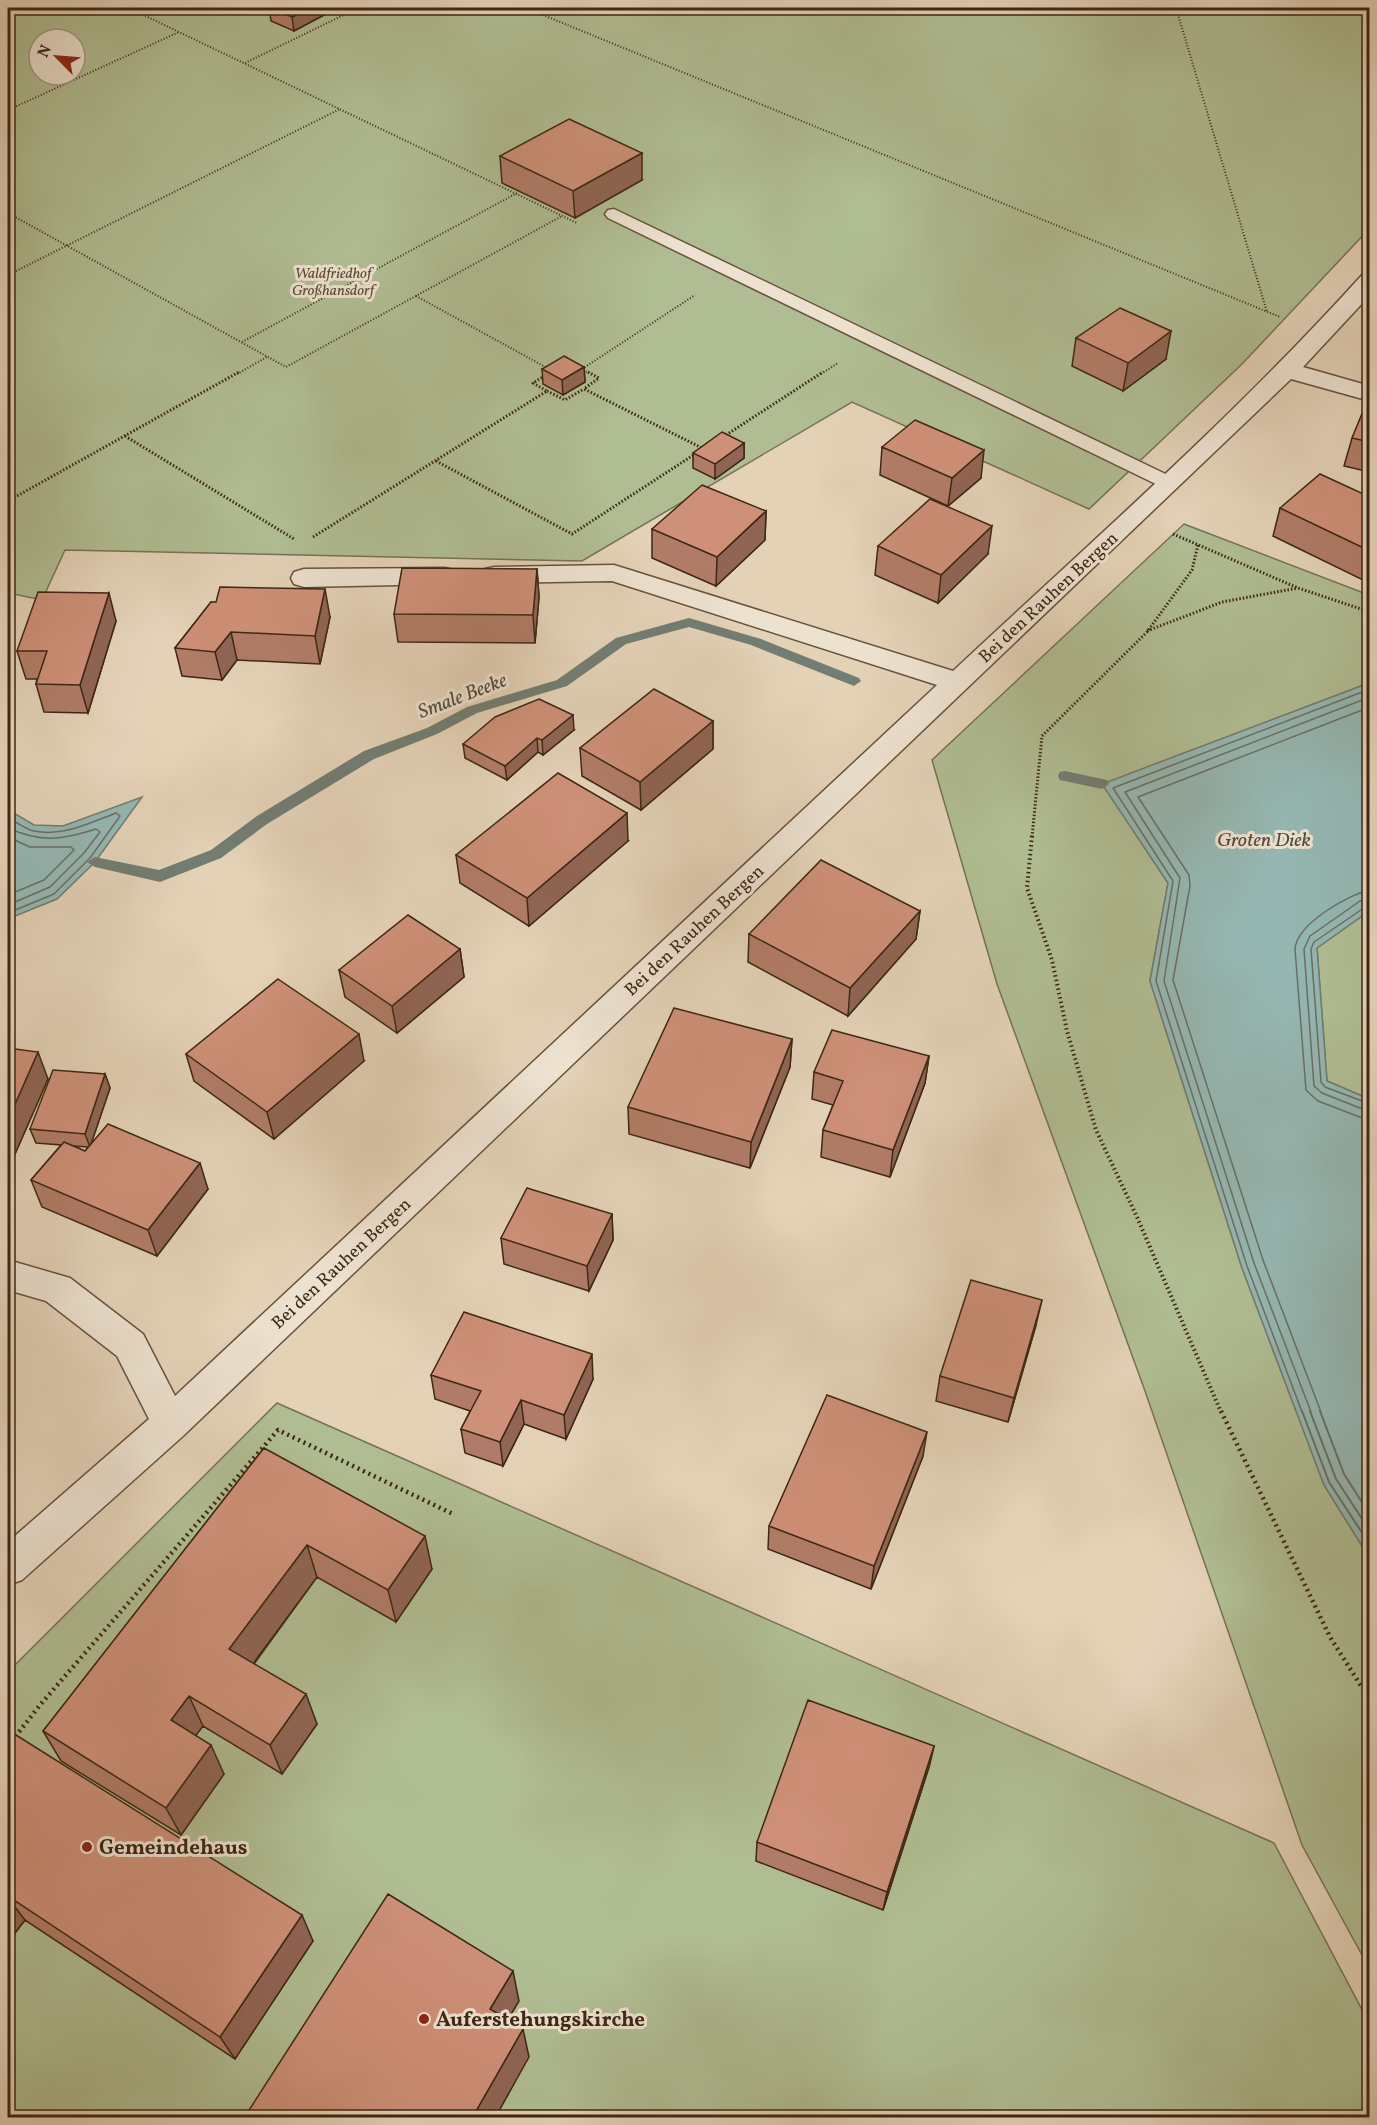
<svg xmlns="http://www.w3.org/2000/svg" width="1377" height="2125" font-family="Vollkorn,serif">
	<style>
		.green { fill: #b0bd92; stroke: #767254; stroke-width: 1.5; fill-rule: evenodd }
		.water { fill: #95b7b2; stroke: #727d73; stroke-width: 1.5 }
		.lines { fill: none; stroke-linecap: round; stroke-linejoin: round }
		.shore-far1 { stroke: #696f64; stroke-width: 1.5 }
		.shore { stroke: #696f64; stroke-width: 2 }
		.stream { fill: #727d73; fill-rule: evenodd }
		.lane-casing { stroke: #67523e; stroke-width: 3 }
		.street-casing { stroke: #67523e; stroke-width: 3 }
		.path-far3 { stroke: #3d2715; stroke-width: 2; stroke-dasharray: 1 2; stroke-linecap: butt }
		.path-far2 { stroke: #3d2715; stroke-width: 3; stroke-dasharray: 1.5 2; stroke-linecap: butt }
		.path-far1 { stroke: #3d2715; stroke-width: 4; stroke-dasharray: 1.5 3; stroke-linecap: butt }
		.path { stroke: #3d2715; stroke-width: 4.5; stroke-dasharray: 2 4; stroke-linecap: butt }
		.lane { fill: #ede2d0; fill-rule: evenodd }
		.street { fill: #ede2d0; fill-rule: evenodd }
		.wall { fill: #b17c67; stroke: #3d2715; stroke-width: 1.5; fill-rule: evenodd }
		.shaded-wall { fill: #906554; stroke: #3d2715; stroke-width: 1.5 }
		.building { fill: #ce9078; stroke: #3d2715; stroke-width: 1.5 }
		.poi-dot { fill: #8f2418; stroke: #ede2d0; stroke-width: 2 }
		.labels { text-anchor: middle; stroke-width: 6; stroke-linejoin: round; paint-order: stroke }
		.far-park-label { font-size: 15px; font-style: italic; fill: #5a4c34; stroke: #ede2d0 }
		.street-label { font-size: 18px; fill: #3d2715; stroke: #ede2d0 }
		.water-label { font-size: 20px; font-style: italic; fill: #534b3c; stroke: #ede2d0 }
		.near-poi-label { font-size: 21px; font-weight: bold; fill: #3d2715; stroke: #ede2d0; text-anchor: start }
	</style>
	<rect width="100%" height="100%" fill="#e4d2b7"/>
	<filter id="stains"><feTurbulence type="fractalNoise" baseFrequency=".00333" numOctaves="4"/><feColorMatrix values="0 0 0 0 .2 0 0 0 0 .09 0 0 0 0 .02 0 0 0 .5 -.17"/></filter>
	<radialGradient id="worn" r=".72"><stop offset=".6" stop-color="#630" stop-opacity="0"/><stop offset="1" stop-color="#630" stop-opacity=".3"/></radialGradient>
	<!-- green -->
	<path class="green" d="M8,8H1369V229L1242,364L1089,509L852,402L582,561L65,550L42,600L8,593ZM39,39H75V75H39Z
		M1184,524L1369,595V683L1103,784L1168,883L1150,981L1242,1268L1324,1485L1369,1557V1968L1302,1845L1145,1391L997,984L932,760Z
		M1369,911V1099L1327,1081L1317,948Z
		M277,1403L1274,1843L1369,2023V2117L8,2118V1672Z"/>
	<!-- water -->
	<path class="water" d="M1369,683V911L1317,948L1327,1081L1369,1099V1557L1324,1485L1242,1268L1150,981L1168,883L1102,784Z
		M142,797L95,862L57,899L8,919V815L14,813L34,825L63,826Z"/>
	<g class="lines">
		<!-- shore-far1 -->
		<path class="shore-far1" d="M8,820C18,821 24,829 34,831C62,837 90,823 116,813L120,816L90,858L54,894L8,913
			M8,828C42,843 61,840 96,829L100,832L84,853L50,887L8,905
			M8,837L30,847H71L74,850L44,880L8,895
			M1370,890C1347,895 1297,924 1295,949L1306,1090L1318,1101L1370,1121
			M1370,899L1360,901L1310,936L1304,949L1314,1086L1322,1093L1370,1112
			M1370,907L1364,908L1314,942L1311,949L1321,1082L1325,1087L1370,1104
			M1302,1412L1247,1266L1156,981L1173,881L1113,788L1370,689
			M1311,1412L1254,1263L1164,981L1180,878L1125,792L1370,697
			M1321,1412L1263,1260L1173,980L1190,886L1189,875L1138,797L1370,707"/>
		<!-- shore -->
		<path class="shore" d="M1302,1411L1329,1482L1370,1545
			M1310,1411L1336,1479L1370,1531
			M1320,1411L1344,1474L1370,1515"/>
		<!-- stream -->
		<path class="stream" d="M689,618L761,639L859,678L861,681L854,686L849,684L751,645L689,627L626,644L567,686L477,713L437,734L374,759L267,824L221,858L165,880L160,882L95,867L87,862L95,857L159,870L211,850L257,816L364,751L427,728L467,707L557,680L616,638Z
			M1065,771L1107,780L1109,784L1102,789L1060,780L1058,776L1060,772Z"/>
		<defs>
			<path id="lane" d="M614,209L1176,479L1180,483L1176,487H1162L608,218L605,214L608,210Z"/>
			<path id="street" d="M1370,273V295L1303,367L1370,386V401L1291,379L183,1436L22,1580L8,1585V1542L149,1419L117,1356L46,1301L8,1290V1260L70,1278L143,1334L175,1396L937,685L612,581L494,583L485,581L481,575L485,569L494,567L614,565L953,671C1092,541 1235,416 1362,275Z
				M445,568L454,570L458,576L454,582L445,584L304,587L294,584L291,578L294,572L304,569Z"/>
		</defs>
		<!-- lane casing -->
		<use href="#lane" class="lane-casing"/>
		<!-- street casing -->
		<use href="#street" class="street-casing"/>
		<!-- path-far3 -->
		<path class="path-far3" d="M129,8L577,223
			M526,8L1280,317
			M1176,8L1267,312
			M245,63L354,10
			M8,110L179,32
			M8,213L286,367L562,216
			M8,275L340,109
			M416,296L549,369
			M242,342L517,193
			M582,369L695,295
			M583,370L591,374
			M237,374L267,357
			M821,374L838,363"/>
		<!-- path-far2 -->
		<path class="path-far2" d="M588,372L599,378L584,389L704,449
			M547,391L565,400L584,389
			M125,436L294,539
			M723,437L823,372
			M436,461L572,534L695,454
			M8,501L239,372
			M1173,534L1298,588L1370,612
			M313,537L547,391L533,383L546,375
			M1147,631L1222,602L1298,588
			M1032,837L1042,736L1147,632L1192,570L1198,545"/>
		<!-- path-far1 -->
		<path class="path-far1" d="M1032,836L1027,888L1052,960L1067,1031L1096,1130L1137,1217L1221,1412"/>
		<!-- path -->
		<path class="path" d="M1221,1411L1330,1637L1370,1700
			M8,1746L40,1705L278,1430L455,1515"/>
		<!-- lane -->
		<use href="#lane" class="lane"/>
		<!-- street -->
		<use href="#street" class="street"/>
	</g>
	<!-- wall -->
	<path class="wall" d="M269,8L324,15L294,31L271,21Z
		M500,156L642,180L575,218L502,183Z
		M1076,338L1166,359L1123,391L1072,366Z
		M584,367L585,382L563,395L543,384L542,369Z
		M1370,405V472L1344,466L1352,438Z
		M744,443V458L715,479L693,468V453Z
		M882,447L981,478L948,506L880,475Z
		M1370,497V580L1367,582L1273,536L1280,508Z
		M766,511L765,540L716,586L652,558V529Z
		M878,546L988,554L938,603L875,575Z
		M537,569L539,597L535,643L398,642L394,614Z
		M211,602L330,617L320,664L237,660L222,680L182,676L175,648Z
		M116,621L88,713L44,712L36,684L37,679H26L17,651Z
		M713,721V749L641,810L582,776L580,748Z
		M574,730L543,755L538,752L507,780L465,758L463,744Z
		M628,841L529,926L460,883L456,855Z
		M920,911L916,939L848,1016L748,962L749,934Z
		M460,949L464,977L397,1033L345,997L339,970Z
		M792,1039L790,1067L750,1168L629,1134L628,1107Z
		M8,1048L48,1079L15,1154L8,1153Z
		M186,1054L364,1061L274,1139L194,1081Z
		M929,1056L925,1083L890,1177L821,1157L823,1130L833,1105L812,1099L814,1072Z
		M105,1074L110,1088L91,1144L208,1189L157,1256L42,1207L31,1180L61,1145L36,1143L30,1129ZM73,1146L88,1147L85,1151Z
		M612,1214L613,1240L589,1291L504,1264L501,1238Z
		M1036,1325L1008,1422L936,1401L940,1376Z
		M431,1375L593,1379L566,1439L524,1424L503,1466L465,1453L461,1429L470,1411L435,1399Z
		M264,1448L432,1569L396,1622L317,1577L254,1664L317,1724L282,1774L203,1726L195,1736L224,1774L181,1835L61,1761L43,1731Z
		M923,1456L871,1589L768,1549L769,1526Z
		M8,1730L313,1941L235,2059L25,1920L8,1942Z
		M934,1746L929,1767L883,1910L756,1861L757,1842Z"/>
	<!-- shaded-wall -->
	<path class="shaded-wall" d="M311,8H323L324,15L294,31L292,17Z
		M642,153V180L575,218L573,191Z
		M1171,331L1166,359L1123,391L1128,363Z
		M584,367L585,382L563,395L562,380Z
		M744,443V458L715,479V464Z
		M984,450L981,478L948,506L952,478Z
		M766,511L765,540L716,586L717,557Z
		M992,526L988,554L938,603L941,575Z
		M537,569L539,597L535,643L533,615Z
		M325,589L330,617L320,664L315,636Z
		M109,593L116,621L88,713L80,685Z
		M231,632L237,660L222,680L215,652Z
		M573,715L574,730L543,755L542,740Z
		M713,721V749L641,810L640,782Z
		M537,738L538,752L507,780L505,766Z
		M627,813L628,841L529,926L527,898Z
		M920,911L916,939L848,1016L850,988Z
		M460,949L464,977L397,1033L392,1006Z
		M359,1034L364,1061L274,1139L267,1112Z
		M792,1039L790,1067L750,1168L751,1142Z
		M38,1052L48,1079L15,1154L8,1136V1120Z
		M929,1056L925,1083L890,1177L893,1150Z
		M105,1074L110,1088L90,1147L85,1134Z
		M200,1163L208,1189L157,1256L148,1230Z
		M612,1214L613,1240L589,1291L587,1266Z
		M1042,1300L1036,1325L1008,1422L1014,1398Z
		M592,1354L593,1379L566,1439L564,1415Z
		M521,1400L524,1424L503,1466L500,1442Z
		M927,1432L923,1456L871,1589L874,1566Z
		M425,1536L432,1569L396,1622L388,1590Z
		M307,1545L317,1577L241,1680L229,1649Z
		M306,1694L317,1724L282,1774L270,1745Z
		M189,1696L203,1726L185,1750L171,1720Z
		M211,1745L224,1774L181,1835L166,1808Z
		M934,1746L929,1767L883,1910L887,1892Z
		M8,1898L25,1920L8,1942Z
		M302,1915L313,1941L235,2059L220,2037Z
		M513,1971L519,2001L497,2038L490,2009Z
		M523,2029L529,2057L495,2118H472Z"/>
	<!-- building -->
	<path class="building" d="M269,8H311L292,17Z
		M569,119L642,153L573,191L500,156Z
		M1120,308L1171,331L1128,363L1076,338Z
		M564,356L584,367L562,380L542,369Z
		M1366,404L1370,405V442L1352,438Z
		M915,420L984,450L952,478L882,447Z
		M722,432L744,443L715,464L693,453Z
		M1320,474L1370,497V551L1280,508Z
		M702,485L766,511L717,557L652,529Z
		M930,499L992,526L941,575L878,546Z
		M402,568L537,569L533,615L394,614Z
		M220,587L325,589L315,636L231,632L215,652L175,648L211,602H216Z
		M38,592L109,593L80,685L36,684L47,651H17Z
		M654,689L713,721L640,782L580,748Z
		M539,699L573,715L542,740L537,738L505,766L463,744L495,717Z
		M558,773L627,813L527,898L456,855Z
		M821,860L920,911L850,988L749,934Z
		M408,915L460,949L392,1006L339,970Z
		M278,979L359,1034L267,1112L186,1054Z
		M674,1008L792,1039L751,1142L628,1107Z
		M832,1030L929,1056L893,1150L823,1130L843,1081L814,1072Z
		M8,1048L38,1052L8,1120Z
		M53,1070L105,1074L85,1134L30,1129Z
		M108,1124L200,1163L148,1230L31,1180L64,1142L85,1151Z
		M527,1188L612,1214L587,1266L501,1238Z
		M971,1280L1042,1300L1014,1398L940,1376Z
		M464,1312L592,1354L564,1415L521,1400L500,1442L461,1429L481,1391L431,1375Z
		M827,1395L927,1432L874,1566L769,1526Z
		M264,1448L425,1536L388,1590L307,1545L229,1649L306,1694L270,1745L189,1696L171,1720L211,1745L166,1808L43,1731Z
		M808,1700L934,1746L887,1892L757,1842Z
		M8,1730L302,1915L220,2037L8,1896Z
		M388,1894L513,1971L490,2009L523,2029L472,2118H244Z"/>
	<!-- markers -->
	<g class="poi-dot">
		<circle cx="87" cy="1847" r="6"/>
		<circle cx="424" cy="2019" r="6"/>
	</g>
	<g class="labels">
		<!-- far-park labels -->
		<g class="far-park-label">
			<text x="333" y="278">Waldfriedhof<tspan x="333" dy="17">Großhansdorf</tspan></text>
		</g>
		<!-- street labels -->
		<g class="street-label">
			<text transform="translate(1048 597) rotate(-43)" y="6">Bei den Rauhen Bergen</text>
			<text transform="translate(694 930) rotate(-43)" y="6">Bei den Rauhen Bergen</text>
			<text transform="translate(341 1263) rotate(-43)" y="6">Bei den Rauhen Bergen</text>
		</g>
		<!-- water labels -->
		<g class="water-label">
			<text transform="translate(462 695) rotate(-21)" y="7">Smale Beeke</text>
			<text x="1264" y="846">Groten Diek</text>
		</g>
		<!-- near-poi labels -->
		<g class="near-poi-label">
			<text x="99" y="1854">Gemeindehaus</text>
			<text x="436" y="2026">Auferstehungskirche</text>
		</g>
	</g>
	<!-- margin -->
	<rect width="1377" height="2125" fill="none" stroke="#e4d2b7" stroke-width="30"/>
	<rect x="9" y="9" width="1359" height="2107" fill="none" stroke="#3d2715" stroke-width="3"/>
	<rect x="15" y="15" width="1347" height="2095" fill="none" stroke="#3d2715" stroke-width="1.5"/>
	<!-- north arrow -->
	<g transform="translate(57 57) rotate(295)"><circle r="28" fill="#ede2d0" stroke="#a79785" stroke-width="1.5"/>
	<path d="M0-4.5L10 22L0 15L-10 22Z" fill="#8f2418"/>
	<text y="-9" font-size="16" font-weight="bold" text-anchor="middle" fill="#3d2715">N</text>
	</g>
	<rect width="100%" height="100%" filter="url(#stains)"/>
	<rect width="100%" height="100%" fill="url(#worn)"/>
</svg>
